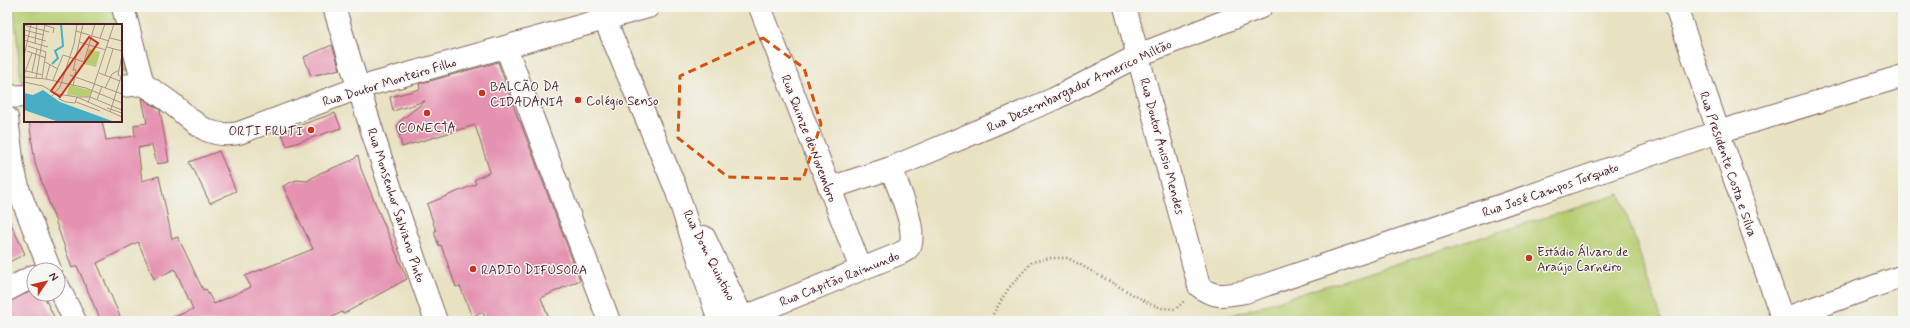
<svg xmlns="http://www.w3.org/2000/svg" width="1910" height="328" font-family="Mynerve,sans-serif">
	<style>
		.green { fill: #b6cd71; stroke: #80764e }
		.building { fill: #e591b0 }
		.lines { fill: none; stroke-linecap: round; stroke-linejoin: round }
		.minor-casing { stroke: #816360; stroke-width: 24 }
		.path { stroke: #816360; stroke-width: 2.5; stroke-dasharray: 1 3; stroke-linecap: butt }
		.minor { stroke: #fff; stroke-width: 22 }
		.marked { fill: none; stroke: #d8530f; stroke-width: 3; stroke-dasharray: 8 5; stroke-linejoin: round }
		.poi-dot { fill: #c8321e; stroke: #f6f6f2; stroke-width: 1.5 }
		.labels { text-anchor: middle; stroke-width: 3; stroke-linejoin: round; paint-order: stroke }
		.street-label { font-size: 13px; fill: #4a1f2b; stroke: #f6f6f2 }
		.poi-label { font-size: 13px; fill: #4a1f2b; stroke: #f6f6f2; text-anchor: start }
		.inset-river { fill: none; stroke: #47aec6; stroke-width: 2 }
		.inset-road { fill: none; stroke: #a99486; stroke-width: 1 }
		.view { fill: #c8321e; fill-opacity: 0.15; stroke: #c8321e; stroke-width: 2 }
		.inset-edge { fill: none; stroke: #4a1f2b; stroke-width: 2 }
	</style>
	<rect width="100%" height="100%" fill="#f6f6f2"/>
	<filter id="ink" filterUnits="userSpaceOnUse"><feTurbulence type="fractalNoise" baseFrequency=".025" numOctaves="2"/><feDisplacementMap in="SourceGraphic" scale="8" xChannelSelector="R" yChannelSelector="G"/><feConvolveMatrix kernelMatrix="1 2 1 2 8 2 1 2 1" color-interpolation-filters="sRGB"/></filter>
	<filter id="wash" filterUnits="userSpaceOnUse"><feTurbulence type="fractalNoise" baseFrequency=".012" numOctaves="4" result="noise"/><feDisplacementMap in="SourceGraphic" scale="16" xChannelSelector="R" yChannelSelector="G"/><feGaussianBlur stdDeviation="0.9" result="paint"/><feColorMatrix in="noise" values="0 0 0 0 0 0 0 0 0 0 0 0 0 0 0 0 0 1.4 0 .05"/><feComposite in="paint" operator="in"/></filter>
	<g filter="url(#wash)">
		<rect width="100%" height="100%" fill="#e8e2c2"/>
		<!-- green -->
		<path class="green" d="M14,7H117L120,25H25V82H21Z
			M121,29L129,71H121Z
			M1620,194L1662,321H1213Z"/>
		<g id="blocks">
			<!-- building -->
			<path class="building" d="M332,45L340,69L311,76L304,57Z
				M498,62L519,121H520L580,280L541,298L550,321H486L483,312L472,317L460,286L456,287L441,245L439,246L434,232L436,231L427,204L476,184L474,180L490,172L475,125L402,147L397,126L399,122L425,101L393,111L390,97L420,89L419,84Z
				M142,98L160,110L169,162L157,164L152,145L138,148L142,181L159,176L172,239L178,237L203,290L206,289L214,304L251,287L245,276L313,249L283,186L296,180L307,181L320,173L353,160L358,155L361,169L407,279L343,314L342,312L325,321H165L193,309L175,269L154,279L138,242L97,263L122,321H101L77,266L72,268L35,163L29,121H102L106,140L135,136L134,125L147,123Z
				M335,113L341,128L287,146L281,132Z
				M219,151L236,191L210,203L190,162Z
				M7,215L25,254L7,263Z
				M34,290V294H43L56,321H7V302Z"/>
		</g>
	</g>
	<g filter="url(#ink)">
		<use href="#blocks" fill-opacity="0" stroke="#816360" stroke-width="1"/>
		<g class="lines">
			<defs>
				<path id="minor" d="M123,7L143,84
					M334,7C365,112 399,217 436,321
					M760,7L861,269
					M1125,7L1199,286C1213,299 1228,295 1245,292L1718,132L1903,76
					M1676,7L1783,321
					M605,20L676,189L719,321
					M506,47L609,321
					M121,86L143,84C152,90 162,96 171,103C194,121 205,139 239,133L358,88L648,7
					M7,97L25,96
					M7,118L13,167L19,191L50,270
					M830,188L891,168L1054,99L1139,55L1261,7
					M704,237L744,321
					M58,286L75,321
					M7,290L34,276
					M1783,319L1903,276
					M735,321L901,253C905,251 910,248 911,243C915,223 898,188 891,168"/>
			</defs>
			<!-- minor casing -->
			<use href="#minor" class="minor-casing"/>
			<!-- path -->
			<path class="path" d="M989,321L1008,289L1032,262L1050,258H1068L1150,304L1162,308L1176,309L1185,300"/>
			<!-- minor -->
			<use href="#minor" class="minor"/>
		</g>
	</g>
	<!-- marked area -->
	<path class="marked" d="M763,38L804,68L821,124L803,179L728,177L678,138L680,76Z"/>
	<!-- markers -->
	<g class="poi-dot">
		<circle cx="482" cy="93" r="4"/>
		<circle cx="578" cy="100" r="4"/>
		<circle cx="427" cy="113" r="4"/>
		<circle cx="311" cy="130" r="4"/>
		<circle cx="1529" cy="258" r="4"/>
		<circle cx="473" cy="269" r="4"/>
	</g>
	<g class="labels">
		<!-- street labels -->
		<g class="street-label">
			<text transform="translate(389 81) rotate(-17)" y="5">Rua Doutor Monteiro Filho</text>
			<text transform="translate(1079 85) rotate(-25)" y="5">Rua Desembargador Americo Miltão</text>
			<text transform="translate(810 138) rotate(69)" y="5">Rua Quinze de Novembro</text>
			<text transform="translate(1163 146) rotate(75)" y="5">Rua Doutor Anisio Mendes</text>
			<text transform="translate(1729 164) rotate(71)" y="5">Rua Presidente Costa e Silva</text>
			<text transform="translate(1550 189) rotate(-19)" y="5">Rua José Campos Torquato</text>
			<text transform="translate(397 205) rotate(72)" y="5">Rua Monsenhor Salviano Pinto</text>
			<text transform="translate(710 255) rotate(63)" y="5">Rua Dom Quintino</text>
			<text transform="translate(839 278) rotate(-22)" y="5">Rua Capitão Raimundo</text>
		</g>
		<!-- poi labels -->
		<g class="poi-label">
			<text x="490" y="91">BALCÃO DA<tspan x="490" dy="15">CIDADANIA</tspan></text>
			<text x="586" y="105">Colégio Senso</text>
			<text x="427" y="132" text-anchor="middle">CONECTA</text>
			<text x="303" y="135" text-anchor="end">ORTI FRUTI</text>
			<text x="1537" y="256">Estádio Álvaro de<tspan x="1537" dy="15">Araújo Carneiro</tspan></text>
			<text x="481" y="274">RADIO DIFUSORA</text>
		</g>
	</g>
	<!-- overview -->
	<g transform="translate(24 24)">
		<rect width="98" height="98" fill="#e8e2c2"/>
		<path d="M65,25L76,28L72,43L60,40ZM45,61L65,66L68,67L65,73L43,71Z" fill="#b6cd71"/>
		<path d="M19,66L36,78L91,98H35L0,86V69L9,71Z" fill="#47aec6"/>
		<path class="inset-river" d="M28,40L34,34L31,27L39,22L37,0"/>
		<path class="inset-road" d="M17,0L30,4L29,9M0,1L25,8M0,6L20,11M52,7L85,17M0,11L22,17M76,14L81,0M86,14L98,17M0,16L24,23M55,18L82,26M11,19L13,0M4,22L22,28L18,54M83,23L98,27M3,27L22,34M0,33L7,0M21,38L34,45M2,47L19,51M49,47L59,0M8,48L13,25M75,49L96,57M0,51L8,29M46,51L98,70M81,51L89,25M0,53L22,55L62,64L98,79M98,53L94,51L98,31M12,54L21,0M22,55L26,40M29,56L39,31L60,38L71,0M0,58L19,62L33,70L53,73L98,93M49,62L52,46L50,45M81,64L88,50L95,46M36,71L35,75L42,78L51,79L53,73H66L98,86M28,72L36,63L50,20L53,0M73,76L78,62M52,78L76,87M64,79L90,0M83,84L98,89M86,88L97,53"/>
		<path class="view" d="M65,13L74,19L36,73L27,67Z"/>
		<rect width="98" height="98" class="inset-edge"/>
	</g>
	<!-- margin -->
	<rect width="1910" height="328" fill="none" stroke="#f6f6f2" stroke-width="24"/>
	<!-- north arrow -->
	<g transform="translate(46 282) rotate(55)"><circle r="19" fill="#f6f6f2" stroke="#b1a0a2"/>
	<path d="M0-3L7 15L0 10L-7 15Z" fill="#c8321e"/>
	<text y="-6" font-size="11" font-weight="bold" text-anchor="middle" fill="#4a1f2b">N</text>
	</g>
</svg>
